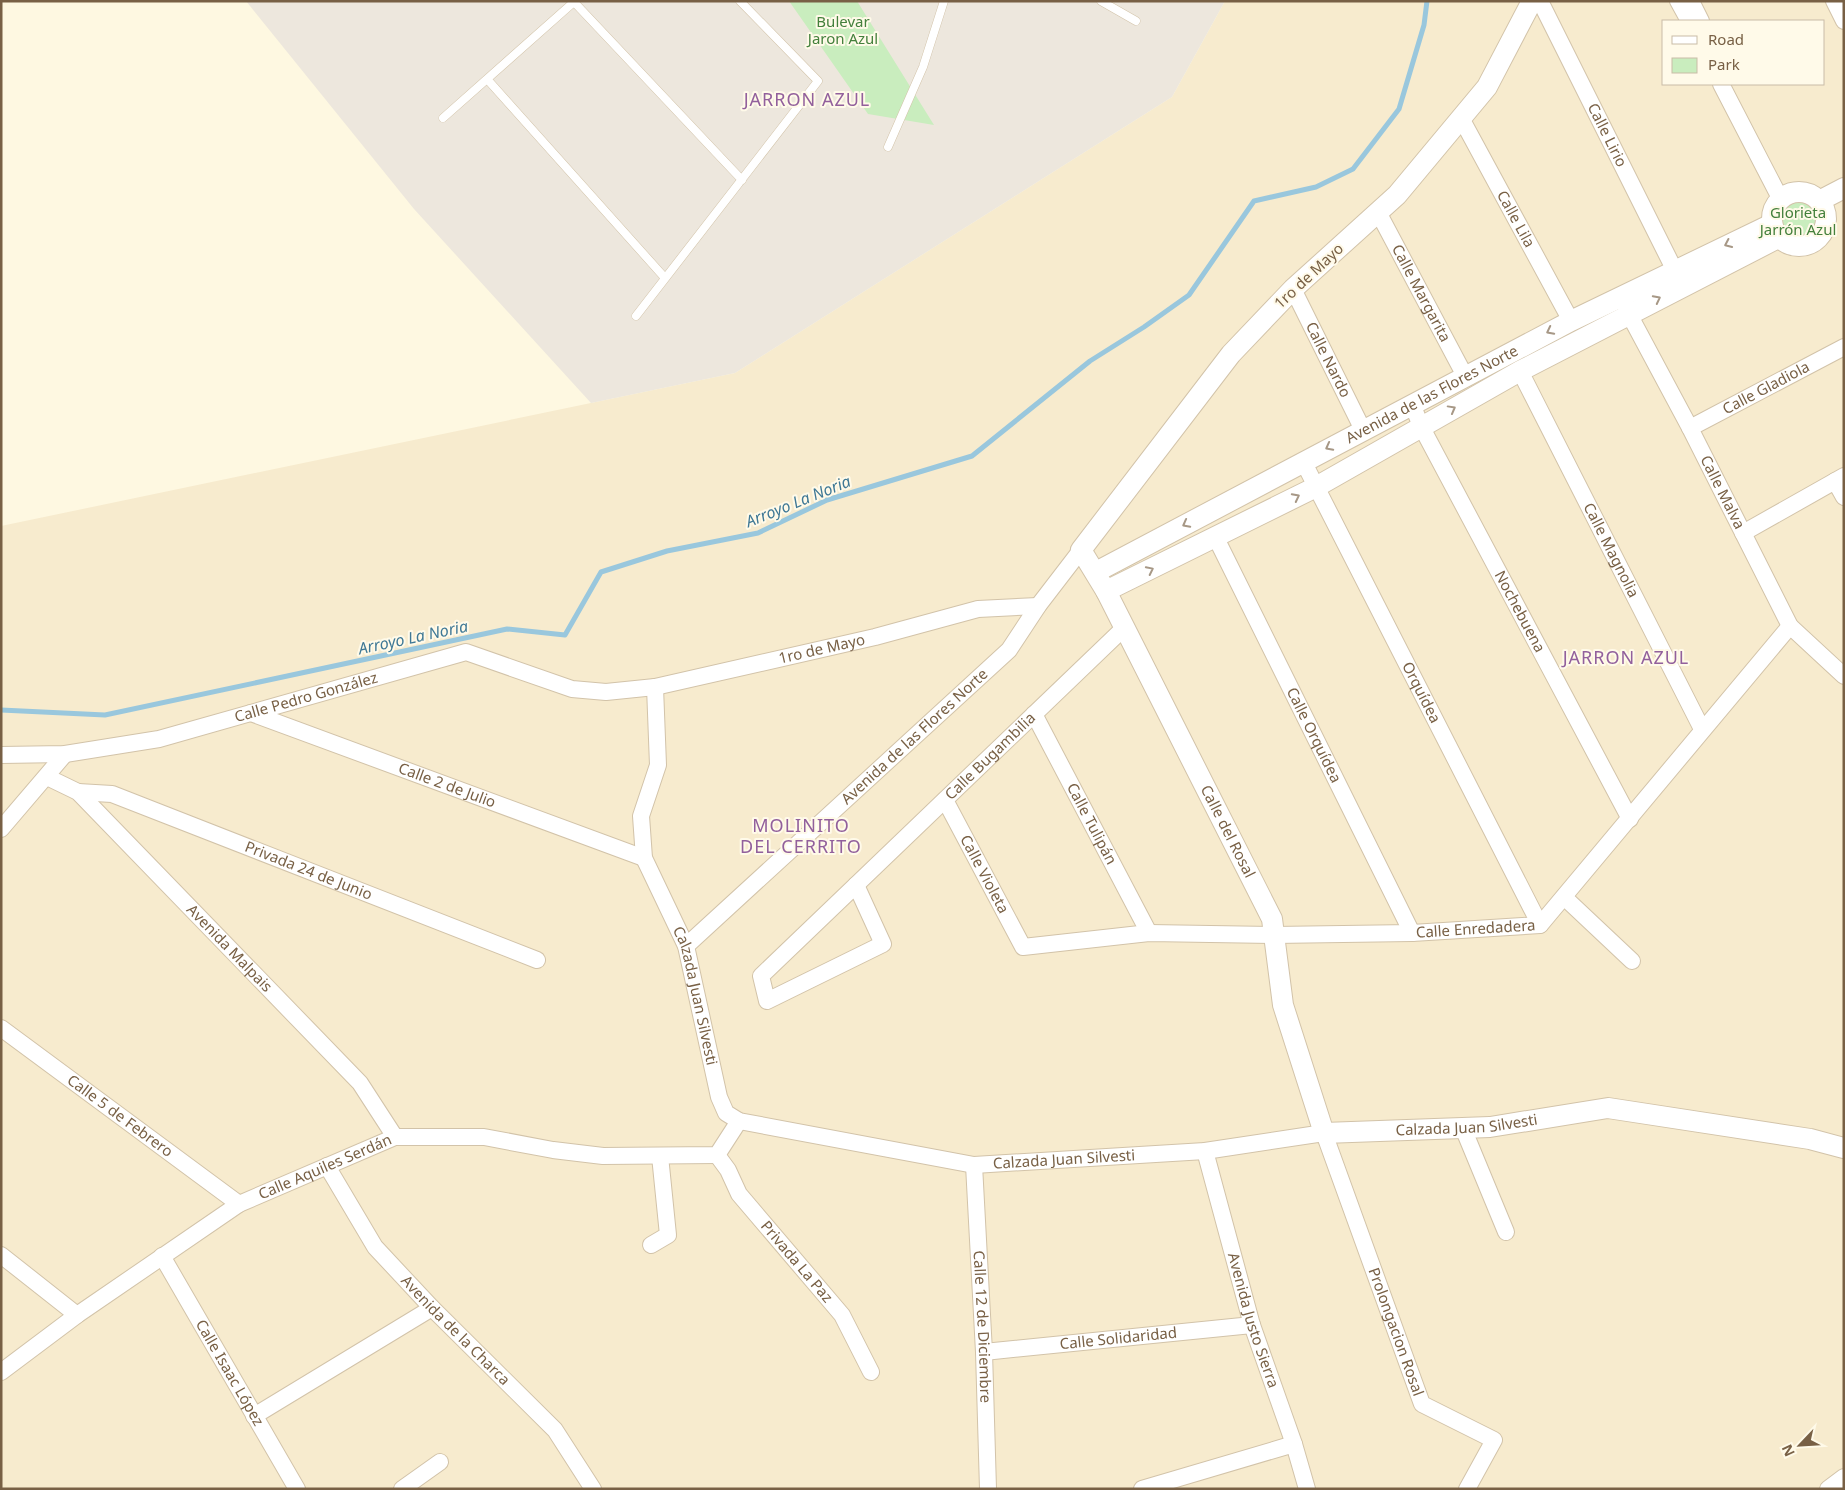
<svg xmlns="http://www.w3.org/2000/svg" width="1845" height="1490" font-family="'Noto Sans',sans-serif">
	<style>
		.residential { fill: #f7ebce; fill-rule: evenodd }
		.industrial { fill: #ede7dd }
		.green { fill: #c9edbe }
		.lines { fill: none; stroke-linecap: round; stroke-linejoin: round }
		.stream { stroke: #99c7dd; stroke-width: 5 }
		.service-casing { stroke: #d2c3a9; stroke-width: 9 }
		.minor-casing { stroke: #d2c3a9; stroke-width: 18 }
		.tertiary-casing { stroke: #d2c3a9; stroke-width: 22 }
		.service { stroke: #fff; stroke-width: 8 }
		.minor { stroke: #fff; stroke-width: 16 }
		.tertiary { stroke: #fff; stroke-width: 20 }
		.oneway { stroke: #a79886 }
		.labels { text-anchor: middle; stroke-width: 4; stroke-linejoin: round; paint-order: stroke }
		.park-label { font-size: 15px; fill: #44803c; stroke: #fffae9 }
		.street-label { font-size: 15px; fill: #786045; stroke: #fffae9 }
		.water-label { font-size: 16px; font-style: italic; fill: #3f7895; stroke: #fffae9 }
		.quarter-label { font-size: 18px; letter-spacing: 1px; fill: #92609c; stroke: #fffae9 }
	</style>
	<rect width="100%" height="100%" fill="#fef8e1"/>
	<!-- residential -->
	<path class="residential" d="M1225,1H1844V1489H1V526L735,373L1172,97ZM1664,21H1824V84H1664Z"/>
	<!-- industrial -->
	<path class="industrial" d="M246,1H1225L1172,97L735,373L591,403L414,209Z"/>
	<!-- green -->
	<path class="green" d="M789,1H857L934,125L868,114Z
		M1788,194L1824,209L1806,245L1775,232Z"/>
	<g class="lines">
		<!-- stream -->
		<path class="stream" d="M1,710L105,715L507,629L565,635L601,572L667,551L758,533L827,500L972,456L1090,361L1144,327L1189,295L1254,201L1316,187L1353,169L1399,109L1424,25L1427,1"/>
		<defs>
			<path id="service" d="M1101,1L1136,21
				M574,2L742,180
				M487,79L665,278
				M443,118L575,1
				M888,147L923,67L944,1
				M636,316L818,81L740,1"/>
			<g id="minor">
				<path id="s1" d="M1540,1L1674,269"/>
				<path d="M1678,1L1689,21"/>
				<path d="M1691,1L1701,21"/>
				<path d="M1834,1L1844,21"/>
				<path d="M1721,84L1780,198"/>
				<path id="s2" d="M1461,118L1571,321"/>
				<path id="s3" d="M1378,212L1465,376"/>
				<path id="s4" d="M1293,289L1363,430"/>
				<path id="s5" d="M1625,304L1629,314L1690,428L1790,626L1844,676"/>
				<path id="s6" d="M1520,371L1702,729"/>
				<path id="s7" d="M1412,404L1421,426L1630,819"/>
				<path id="s8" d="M1690,428L1844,347"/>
				<path id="s9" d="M1303,461L1540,925"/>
				<path d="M1835,481L1844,497"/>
				<path d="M1743,533L1844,476"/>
				<path id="s10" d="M1216,538L1412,933"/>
				<path id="s11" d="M655,687L658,765L641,816L644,858L686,946L719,1097L726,1113L739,1121L974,1165L1205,1151L1324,1133L1422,1404L1494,1440L1467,1489"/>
				<path id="s12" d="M251,713L644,858"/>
				<path id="s13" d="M1034,714L1149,933"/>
				<path id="s14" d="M1,755L65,754L159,739L466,652L572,689L606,692L655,687L875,637L978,609L1038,606"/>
				<path id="s15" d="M47,777L78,792L360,1083L395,1137"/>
				<path id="s16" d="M78,792L112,794L537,960"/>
				<path id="s17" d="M945,800L1023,947L1149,933L1274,935L1412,933L1540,925L1790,626"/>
				<path d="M1,829L65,754"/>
				<path id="s18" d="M856,885L1125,627"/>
				<path d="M856,885L883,944L767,1001L761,976Z"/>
				<path d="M1564,897L1632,961"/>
				<path id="s19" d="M686,946L1009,650L1038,606L1081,550"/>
				<path id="s20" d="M1,1028L239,1204"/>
				<path d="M1463,1128L1506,1232"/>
				<path id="s21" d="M1205,1151L1252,1325L1294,1444L1307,1489"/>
				<path id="s22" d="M717,1155L728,1170L739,1194L842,1315L871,1372"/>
				<path id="s23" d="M974,1165L984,1352L988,1489"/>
				<path id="s24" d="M327,1166L375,1247L432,1308L555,1430L593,1489"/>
				<path d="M651,1245L668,1235L660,1156"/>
				<path d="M1,1255L77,1315"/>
				<path id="s25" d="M162,1256L297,1489"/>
				<path id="s26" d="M984,1352L1252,1325"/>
				<path id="s27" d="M1,1372L77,1315L239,1204L395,1137H484L553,1150L603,1156L717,1155L739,1121"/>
				<path d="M254,1416L432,1308"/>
				<path d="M402,1489L440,1462"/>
				<path d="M1142,1489L1294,1444"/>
				<path d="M1828,1489L1844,1477"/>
			</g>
			<g id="tertiary">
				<path id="s28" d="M1532,1L1487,87L1397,195L1293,289L1231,354L1081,550L1106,591L1272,919L1283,1005L1324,1133L1490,1127L1608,1108L1810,1139L1844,1148"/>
				<circle cx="1799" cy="219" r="27"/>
				<path d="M1819,201L1844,188"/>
				<path id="s29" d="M1096,572L1571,321L1772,224"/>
				<path d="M1106,591L1316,487L1520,371L1778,238"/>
			</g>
		</defs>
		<!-- service casing -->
		<use href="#service" class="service-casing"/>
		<!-- minor casing -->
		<use href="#minor" class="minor-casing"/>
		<!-- tertiary casing -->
		<use href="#tertiary" class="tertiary-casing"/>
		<!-- service -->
		<use href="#service" class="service"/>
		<!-- minor -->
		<use href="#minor" class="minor"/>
		<!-- tertiary -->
		<use href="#tertiary" class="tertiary"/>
	</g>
	<!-- one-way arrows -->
	<defs><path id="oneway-chevron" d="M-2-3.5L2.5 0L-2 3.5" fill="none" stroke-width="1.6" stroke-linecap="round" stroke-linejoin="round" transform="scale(1.25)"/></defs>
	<g class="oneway">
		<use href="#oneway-chevron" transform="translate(1728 244) rotate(155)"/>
		<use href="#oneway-chevron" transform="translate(1657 299) rotate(-27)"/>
		<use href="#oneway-chevron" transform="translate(1550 331) rotate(153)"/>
		<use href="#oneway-chevron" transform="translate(1452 409) rotate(-29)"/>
		<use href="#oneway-chevron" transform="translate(1329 447) rotate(152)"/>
		<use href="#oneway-chevron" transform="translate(1296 497) rotate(-27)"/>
		<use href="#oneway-chevron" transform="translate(1186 524) rotate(152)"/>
		<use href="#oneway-chevron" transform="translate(1150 570) rotate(-26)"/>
	</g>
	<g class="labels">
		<!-- park labels -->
		<g class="park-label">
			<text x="843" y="27">Bulevar<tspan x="843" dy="17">Jaron Azul</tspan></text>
			<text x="1798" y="218">Glorieta<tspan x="1798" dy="17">Jarrón Azul</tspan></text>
		</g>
		<!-- street labels -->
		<g class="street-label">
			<text dy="5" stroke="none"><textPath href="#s1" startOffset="150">Calle Lirio</textPath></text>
			<text dy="5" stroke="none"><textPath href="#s2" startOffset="115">Calle Lila</textPath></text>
			<text transform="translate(1309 276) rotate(-43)" y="5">1ro de Mayo</text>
			<text dy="5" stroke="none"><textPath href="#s3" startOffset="92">Calle Margarita</textPath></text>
			<text dy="5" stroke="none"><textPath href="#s4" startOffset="79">Calle Nardo</textPath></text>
			<text dy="5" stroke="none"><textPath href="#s8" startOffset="86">Calle Gladiola</textPath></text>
			<text dy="5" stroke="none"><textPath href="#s29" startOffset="380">Avenida de las Flores Norte</textPath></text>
			<text dy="5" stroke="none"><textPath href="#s5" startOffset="212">Calle Malva</textPath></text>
			<text dy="5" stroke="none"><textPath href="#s6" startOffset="201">Calle Magnolia</textPath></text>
			<text dy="5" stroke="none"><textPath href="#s7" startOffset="234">Nochebuena</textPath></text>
			<text dy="5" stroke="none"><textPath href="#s14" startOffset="845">1ro de Mayo</textPath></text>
			<text dy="5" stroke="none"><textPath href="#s9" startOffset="260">Orquídea</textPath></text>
			<text dy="5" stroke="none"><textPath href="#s14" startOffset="312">Calle Pedro González</textPath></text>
			<text dy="5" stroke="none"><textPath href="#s10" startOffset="220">Calle Orquídea</textPath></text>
			<text dy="5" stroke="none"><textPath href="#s19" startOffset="310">Avenida de las Flores Norte</textPath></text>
			<text dy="5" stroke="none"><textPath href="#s18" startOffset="186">Calle Bugambilia</textPath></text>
			<text dy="5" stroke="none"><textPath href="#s12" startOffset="209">Calle 2 de Julio</textPath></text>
			<text dy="5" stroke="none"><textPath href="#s13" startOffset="124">Calle Tulipán</textPath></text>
			<text dy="5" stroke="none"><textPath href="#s28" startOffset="1032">Calle del Rosal</textPath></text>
			<text dy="5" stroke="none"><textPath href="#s16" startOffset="245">Privada 24 de Junio</textPath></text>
			<text dy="5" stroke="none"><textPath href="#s17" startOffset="84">Calle Violeta</textPath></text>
			<text dy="5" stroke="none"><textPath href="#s17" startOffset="620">Calle Enredadera</textPath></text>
			<text dy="5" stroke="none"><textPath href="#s15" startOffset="252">Avenida Malpais</textPath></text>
			<text dy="5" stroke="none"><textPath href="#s11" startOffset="322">Calzada Juan Silvesti</textPath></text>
			<text dy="5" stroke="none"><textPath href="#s20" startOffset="148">Calle 5 de Febrero</textPath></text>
			<text dy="5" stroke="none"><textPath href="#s28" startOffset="1494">Calzada Juan Silvesti</textPath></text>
			<text dy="5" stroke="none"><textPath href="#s11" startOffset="788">Calzada Juan Silvesti</textPath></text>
			<text dy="5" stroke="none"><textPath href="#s27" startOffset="385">Calle Aquiles Serdán</textPath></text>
			<text dy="5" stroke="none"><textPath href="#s22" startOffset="134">Privada La Paz</textPath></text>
			<text dy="5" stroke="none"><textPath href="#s21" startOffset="176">Avenida Justo Sierra</textPath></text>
			<text dy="5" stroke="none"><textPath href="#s23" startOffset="162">Calle 12 de Diciembre</textPath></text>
			<text dy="5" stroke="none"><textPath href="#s24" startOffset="210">Avenida de la Charca</textPath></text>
			<text dy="5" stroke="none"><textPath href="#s11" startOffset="1261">Prolongacion Rosal</textPath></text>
			<text dy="5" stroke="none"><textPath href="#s26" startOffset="135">Calle Solidaridad</textPath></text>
			<text dy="5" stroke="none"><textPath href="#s25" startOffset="135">Calle Isaac López</textPath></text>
		</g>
		<!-- water labels -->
		<g class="water-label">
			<text transform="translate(798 501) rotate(-22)" y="6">Arroyo La Noria</text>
			<text transform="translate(413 637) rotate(-12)" y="6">Arroyo La Noria</text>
		</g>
		<!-- quarter labels -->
		<g class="quarter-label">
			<text x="807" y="106">JARRON AZUL</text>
			<text x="1626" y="664">JARRON AZUL</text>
			<text x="801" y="832">MOLINITO<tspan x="801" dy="21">DEL CERRITO</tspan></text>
		</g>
	</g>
	<!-- border -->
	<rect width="1845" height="1490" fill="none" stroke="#786045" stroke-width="5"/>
	<!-- legend -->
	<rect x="1662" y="20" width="162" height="65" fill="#fffae9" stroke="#c9bca7"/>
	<rect x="1672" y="36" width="25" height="8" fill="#ffffff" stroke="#c9bca7"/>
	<text x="1708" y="45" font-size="15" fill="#786045">Road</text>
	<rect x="1672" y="58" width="25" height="15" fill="#c9edbe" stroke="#c9bca7"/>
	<text x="1708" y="70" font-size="15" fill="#786045">Park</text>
	<!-- north arrow -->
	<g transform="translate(1800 1445) rotate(245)" stroke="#fffae9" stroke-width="4" paint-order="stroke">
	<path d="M0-4L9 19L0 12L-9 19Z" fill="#786045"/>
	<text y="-8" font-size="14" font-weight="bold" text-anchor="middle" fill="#786045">N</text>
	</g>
</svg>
